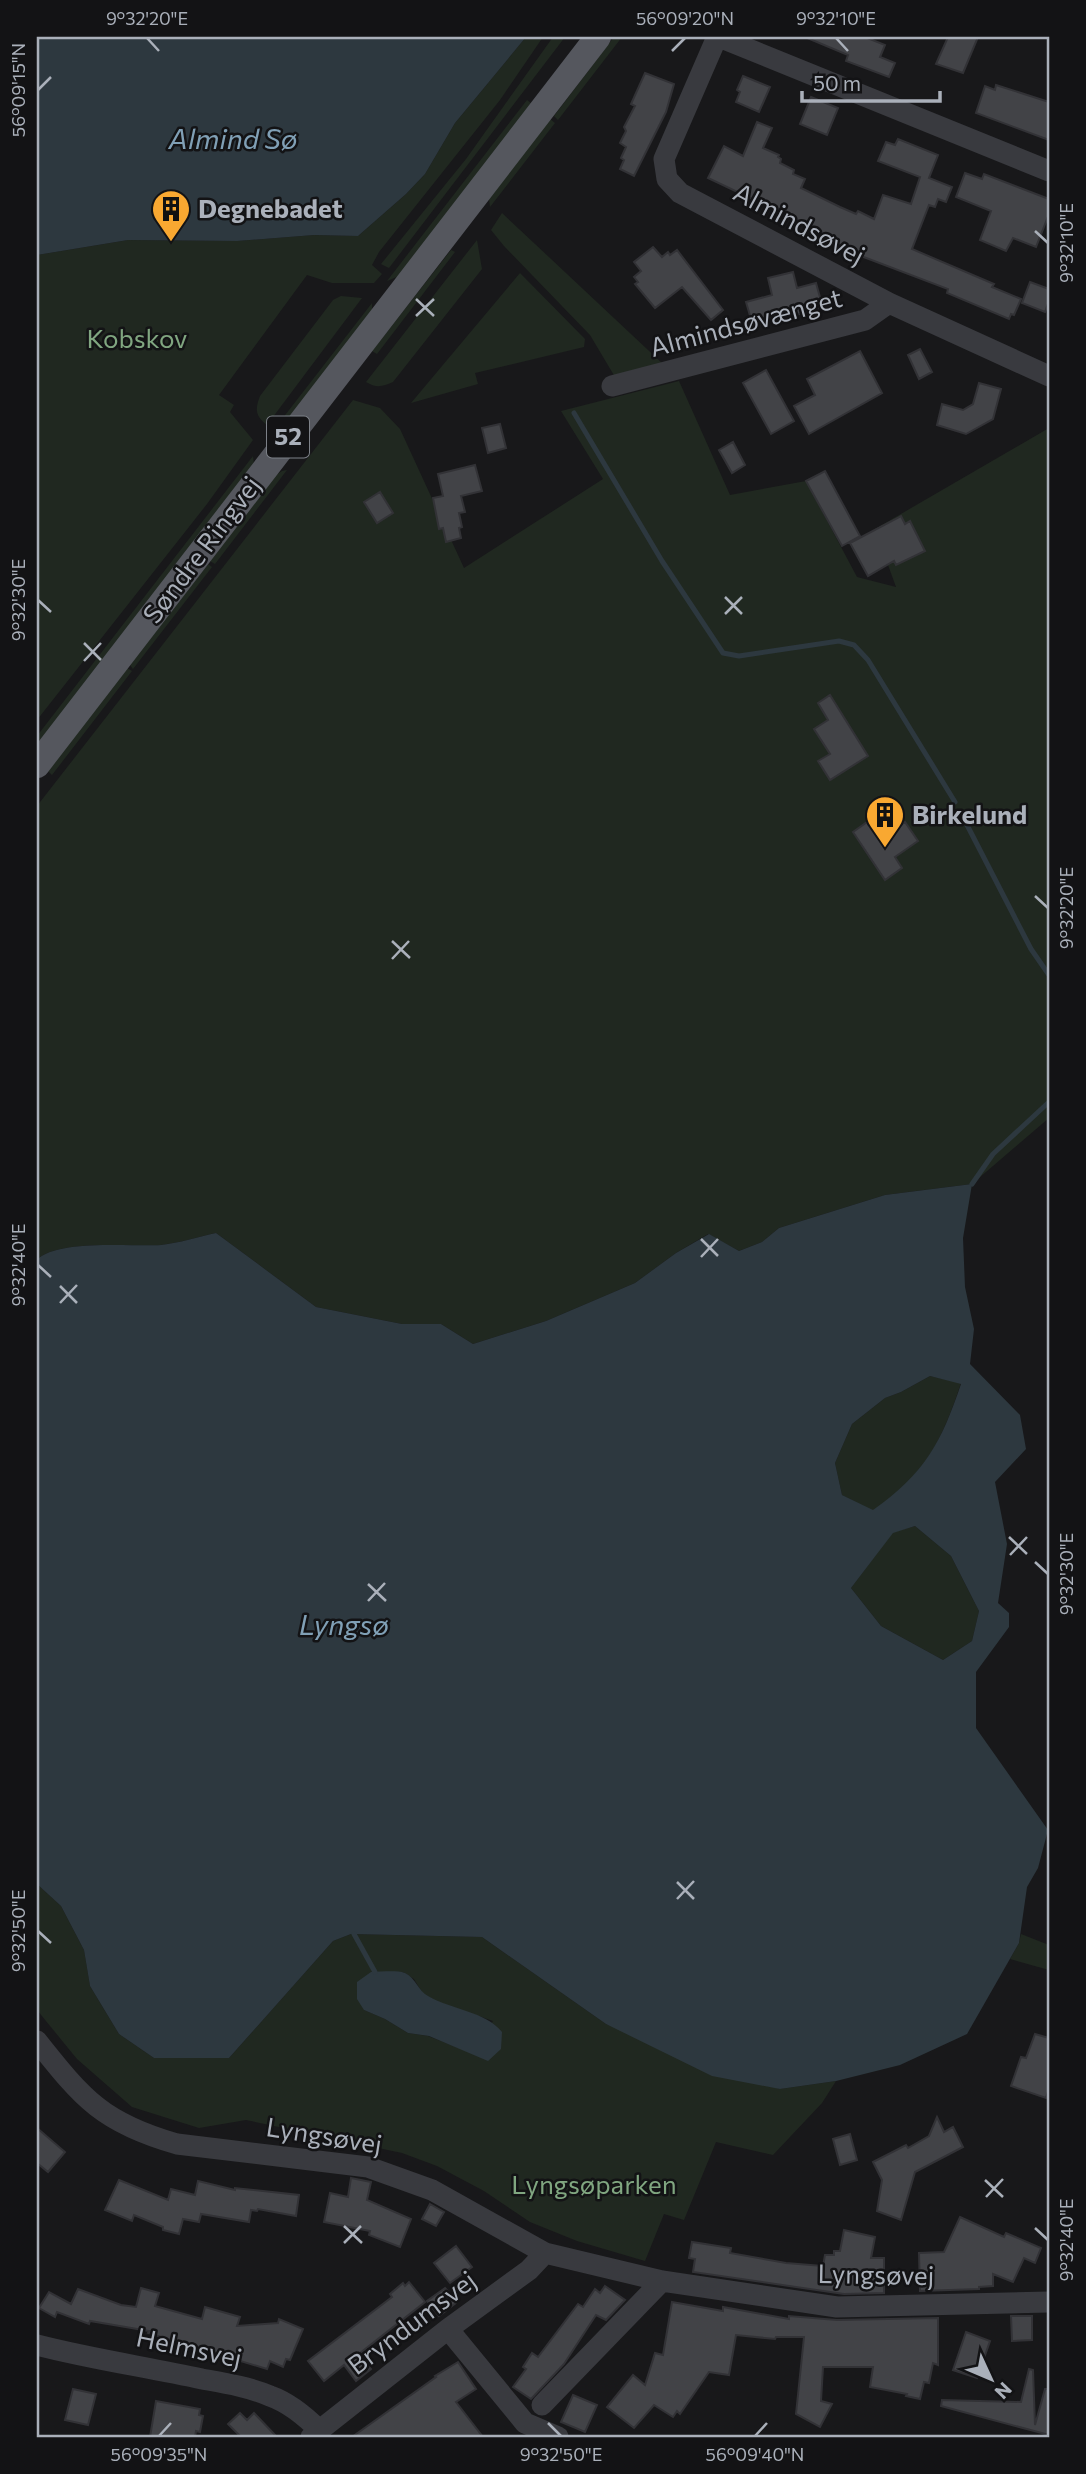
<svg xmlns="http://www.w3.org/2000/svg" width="1086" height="2474" font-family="Commissioner,sans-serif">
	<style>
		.green { fill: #202820; fill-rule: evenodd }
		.water { fill: #2d383f; fill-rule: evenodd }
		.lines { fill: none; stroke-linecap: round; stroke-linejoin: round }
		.stream { stroke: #2d383f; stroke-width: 5 }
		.building { fill: #424347; stroke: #323236; stroke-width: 2 }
		.minor { stroke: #393a3f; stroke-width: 21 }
		.major { stroke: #55575e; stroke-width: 26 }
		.ticks { fill: none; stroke: #aab0ba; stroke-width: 2.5 }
		.labels { text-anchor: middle; stroke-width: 5; stroke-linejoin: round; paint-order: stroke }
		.shield { fill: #131315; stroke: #7d8188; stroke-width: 2 }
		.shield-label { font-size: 24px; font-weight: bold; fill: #aab0ba }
		.poi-label { font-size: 26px; font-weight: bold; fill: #aab0ba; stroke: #131315; text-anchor: start }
		.street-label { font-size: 26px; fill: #aab0ba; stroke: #131315 }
		.park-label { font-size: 26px; fill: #80a680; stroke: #131315 }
		.water-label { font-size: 28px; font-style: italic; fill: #80a0b6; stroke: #131315 }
		.neatline { fill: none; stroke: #aab0ba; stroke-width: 2.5 }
		.ticks-label { font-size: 18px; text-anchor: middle; fill: #aab0ba }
	</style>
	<rect width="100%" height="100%" fill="#18181a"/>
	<!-- green -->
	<path class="green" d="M526,37H543L500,100L379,252L372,265L382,274L374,283H332L307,275L219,395L234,405L230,412L253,440L207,504L37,720V255L128,240L237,241L314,235L358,236L406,194L425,174L455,123Z
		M553,37H565L389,268L381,264L466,159Z
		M614,37H622L558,120L554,116Z
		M527,100L532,104L399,276L387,281Z
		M550,119L555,123L490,207L489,199Z
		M502,213L664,365L615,377L590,335L504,246L491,230Z
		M477,240L482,269L393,382C382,387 376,388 366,382Z
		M451,250L455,252L377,354L372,351Z
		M520,273L585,339L584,347L475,373L478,384L411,403Z
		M341,296L362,298L267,425C255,416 255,409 260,396L333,300Z
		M372,303V310L280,431L272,432Z
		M679,381L730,495L806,481L857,577L896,587L875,529L1049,428V1118L972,1184L885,1195L779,1228L762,1242L739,1251L708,1234L676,1253L635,1283L546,1321L473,1344L441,1324H402L316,1307L216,1233C198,1237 179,1243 161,1245C132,1247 57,1239 37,1260V806L353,400L380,408L400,429L464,568L603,479L561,411Z
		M253,456L254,465L37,746V736Z
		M287,470L215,564L210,561L276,475L282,471Z
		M208,564L212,567L133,669L130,665Z
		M127,668L132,671L52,775L48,771Z
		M930,1376L961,1383C941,1443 926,1473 873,1511L842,1495L835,1463L852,1424L885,1398L901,1392Z
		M915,1526L951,1556L979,1611L972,1641L943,1660L881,1626L851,1588L893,1532Z
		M37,1884L61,1906L84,1950L90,1986L119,2034L154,2058H229L333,1941L351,1934L482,1937L606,2024L780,2089L836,2081L822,2103L773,2155L716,2142L684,2220L664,2214L645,2261L577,2241L530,2222L484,2191L437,2166L402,2153L246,2120L199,2128L132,2107L77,2059L37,2010ZM371,1972H403L414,1979L423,1994L438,2002L493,2021L472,2053L428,2036L408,2033L385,2019L364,2010Z
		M1021,1934L1049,1945V1970L1010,1959L1019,1943Z"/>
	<!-- water -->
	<path class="water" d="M37,37H526L455,123L425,174L406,194L358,236L314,235L237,241L128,240L37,255Z
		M972,1184L963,1238L965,1287L974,1329L970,1364L1020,1415L1026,1449L995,1482L1007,1544L998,1603L1009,1613V1627L976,1672V1728L1048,1830L1038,1868L1027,1887L1019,1943L967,2034L900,2065L836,2081L780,2089L712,2076L606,2024L482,1937L351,1934L333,1941L229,2058H154L119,2034L90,1986L84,1950L61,1906L37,1884V1260C57,1239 132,1247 161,1245C179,1243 198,1237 216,1233L316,1307L402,1324H441L473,1344L546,1321L635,1283L676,1253L709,1234L739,1251L762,1242L779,1228L885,1195ZM930,1376L961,1384C941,1443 925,1473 873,1510L842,1495L835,1463L852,1424L885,1398L901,1392ZM915,1526L951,1556L979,1611L972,1641L943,1660L881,1626L851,1588L893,1533Z
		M371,1972C381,1972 396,1970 405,1973C416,1978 418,1991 428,1996C452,2010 485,2011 502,2032L501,2049L488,2061L429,2036L408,2033L385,2019L364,2010L357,1999V1982Z"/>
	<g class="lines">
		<!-- stream -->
		<path class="stream" d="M574,413L662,561L723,653L739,656L839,641L854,645L868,660L955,802
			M966,823L1031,949L1049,975
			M972,1184L993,1154L1049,1102
			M354,1934L375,1972"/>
	</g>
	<!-- building -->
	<path class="building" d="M805,37H865L885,45L880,57L895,63L889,77L846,61L848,55Z
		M948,37H978L963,73L936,64Z
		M645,73L674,84L666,112L634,176L620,169L624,160L621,158L626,147L620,143L626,131L624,127L635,106L631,104Z
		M743,76L770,87L759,112L736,102L740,92L737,90Z
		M996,85L1049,102V140L976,113L985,86L995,90Z
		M811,97L838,108L827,135L800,124Z
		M757,122L772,128L763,148L779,155L778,157L781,159L780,163L794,170L793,174L805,179L801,188L840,207L856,214L858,211L874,219L883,195L911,204L920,177L878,161L886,142L895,145L898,139L938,155L929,178L952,187L946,202L938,199L935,207L929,205L912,249L994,284L992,287L1021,299L1014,315L1011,314L1009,319L947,293L948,289L861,256L807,229L809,226L708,178L724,146L743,156Z
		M965,173L982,179L984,174L1049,199V214L1036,247L1013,238L1006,251L980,240L991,211L956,197Z
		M653,247L662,257L668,252L670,255L677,250L723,310L711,320L682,287L655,308L635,284L638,282L634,277L641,271L634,262Z
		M793,272L797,288L816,283L823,308L753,326L746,302L772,295L768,278Z
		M1030,282L1049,289V301L1045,312L1022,303Z
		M920,349L932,372L919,379L908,355Z
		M860,351L882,393L809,434L794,406L815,395L807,379Z
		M766,370L794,421L771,434L743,383Z
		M979,383L1001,389L993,419L966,434L937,425L942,404L963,410L973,404Z
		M500,424L506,448L488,453L482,428Z
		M733,442L745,465L732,473L719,450Z
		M475,465L482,491L461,496L465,512L459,513L462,527L459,528L461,538L446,542L443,528L439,529L433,498L443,496L438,474Z
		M825,471L860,536L842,546L806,481Z
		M380,492L393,513L377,523L364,502Z
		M901,516L905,524L910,521L925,551L896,565L894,561L868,576L850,543Z
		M830,695L868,756L830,780L818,761L830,754L814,729L828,720L818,703Z
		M870,820L882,838L905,822L918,841L895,857L902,868L885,880L853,832Z
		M1035,2034L1049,2038V2088L1046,2098L1011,2086L1021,2057L1026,2058Z
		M937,2117L944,2132L953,2127L963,2147L915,2172L901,2220L877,2211L882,2180L873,2162L906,2145L908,2148L929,2136Z
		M37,2128L65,2152L48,2172L37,2163Z
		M850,2134L857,2160L840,2165L833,2139Z
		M351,2178L371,2182L367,2200L411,2219L400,2247L369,2235L370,2231L324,2222L330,2193L348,2197Z
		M119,2180L168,2200L171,2189L195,2195L198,2181L235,2190V2188L299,2195L296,2216L258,2209L257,2211L251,2210L249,2222L201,2214L199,2222L183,2219L179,2234L163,2230V2227L134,2215L132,2221L105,2210Z
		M430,2204L444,2212L436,2226L422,2219Z
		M960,2217L1004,2237L1006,2233L1041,2248L1035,2263L1024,2258L1013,2282L993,2274V2286L979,2287V2289L920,2291L919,2253L944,2252Z
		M844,2230L875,2237L871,2258H884V2293L844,2294L693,2272L695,2259L689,2258L692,2242L731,2248L730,2253L786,2263L823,2266L825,2255H834V2251H840Z
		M456,2246L472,2267L450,2283L434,2263Z
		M409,2282L425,2302L359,2354L371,2369L356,2381L344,2365L324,2381L308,2361L392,2297L390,2294L403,2283L405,2286Z
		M605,2286L625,2300L606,2320L596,2315L564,2364L531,2399L513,2387L526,2369L523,2367L532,2353L538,2357L578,2304L583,2307L595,2289L600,2293Z
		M141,2288L159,2293L155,2306L202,2319L205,2307L240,2317L237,2326L278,2323L279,2319L303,2329L290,2360L286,2359L283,2367L270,2361L267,2369L148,2333L149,2331L90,2321L89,2324L57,2312L55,2317L39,2308L49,2292L71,2304L78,2289L121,2305L136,2307Z
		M445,2288L457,2302L439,2316L427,2301Z
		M672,2302L723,2311V2307L789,2319V2316L837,2320L938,2318V2365L933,2363L929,2383L924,2382L920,2399L906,2396L907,2394L870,2387L873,2367H823L821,2401L832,2404L820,2427L796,2414L804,2337H776L775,2339L736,2335L729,2375L709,2372L680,2414L677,2411L673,2417L654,2405L634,2428L607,2407L633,2375L645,2385L655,2353L663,2355Z
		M1011,2316H1032V2340L1012,2341Z
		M966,2332L990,2341L977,2378L953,2370Z
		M458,2362L476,2389L456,2402L483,2437H352L436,2377L435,2376Z
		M1029,2369L1033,2370L1035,2425L1045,2389H1049V2435L941,2406L942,2400L1021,2402Z
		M73,2389L96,2394L88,2425L65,2420Z
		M573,2395L597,2405L585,2432L561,2422Z
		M156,2401L200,2409L199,2415L203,2416L200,2432L196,2431L195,2437H150Z
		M240,2413L247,2420L254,2413L277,2437H241L228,2424Z"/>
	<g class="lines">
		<!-- minor -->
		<path class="minor" d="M717,37L664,159L667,179L680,193L889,303L1049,376
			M719,37L1049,171
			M612,386L865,320L889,303
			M37,2041C83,2099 103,2123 177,2144L368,2167L432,2190L545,2253L662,2281L837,2307L1049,2302
			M448,2329L525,2423L558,2437
			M37,2345C91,2359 147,2367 202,2379C224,2383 249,2387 270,2396C287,2402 306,2417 319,2430
			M542,2405L662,2281
			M311,2437L448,2329L529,2270L545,2253"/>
		<!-- major -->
		<path class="major" d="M37,765L598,37"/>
	</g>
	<!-- ticks -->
	<path class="ticks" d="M147,38L159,51M836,38L848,51M672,51L685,38M38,90L51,77M1035,231L1048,243M416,299L434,316M416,316L434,299M725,597L742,614M38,600L51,612M725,614L742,597M84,643L101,660M84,661L101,643M1035,896L1048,908M392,941L410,958M392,959L409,941M701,1239L718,1256M701,1257L718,1239M38,1265L51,1277M60,1286L77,1303M60,1303L77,1285M1009,1537L1027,1554M1010,1555L1027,1537M1035,1562L1048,1574M368,1584L386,1601M368,1601L385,1583M677,1882L694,1899M677,1899L694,1881M38,1931L51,1943M985,2180L1003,2197M986,2197L1003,2179M344,2226L362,2243M1035,2228L1048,2240M344,2243L361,2226M548,2423L561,2436M159,2436L171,2423M755,2436L767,2423"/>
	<!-- icons -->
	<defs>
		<symbol id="building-pin" viewBox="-11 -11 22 30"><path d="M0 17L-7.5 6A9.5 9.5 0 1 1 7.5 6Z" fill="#f9a831" stroke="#131315"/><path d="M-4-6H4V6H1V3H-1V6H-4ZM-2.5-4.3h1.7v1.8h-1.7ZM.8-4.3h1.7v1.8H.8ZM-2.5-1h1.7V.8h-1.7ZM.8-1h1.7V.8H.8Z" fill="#111"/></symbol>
	</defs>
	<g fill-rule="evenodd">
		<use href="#building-pin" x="149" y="187" width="44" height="60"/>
		<use href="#building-pin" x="863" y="793" width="44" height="60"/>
	</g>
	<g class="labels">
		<!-- shield labels -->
		<rect class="shield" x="267" y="416.5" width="42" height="41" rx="5"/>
		<g class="shield-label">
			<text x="288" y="445">52</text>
		</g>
		<!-- poi labels -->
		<g class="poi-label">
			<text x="198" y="218">Degnebadet</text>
			<text x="912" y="824">Birkelund</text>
		</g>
		<!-- street labels -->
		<g class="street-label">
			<text transform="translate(799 224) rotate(28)" y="9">Almindsøvej</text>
			<text transform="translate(746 323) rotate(-15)" y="9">Almindsøvænget</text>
			<text transform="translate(202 550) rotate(-53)" y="9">Søndre Ringvej</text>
			<text transform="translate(324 2136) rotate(9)" y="9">Lyngsøvej</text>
			<text transform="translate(876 2275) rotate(1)" y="9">Lyngsøvej</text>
			<text transform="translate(412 2323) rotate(-37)" y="9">Bryndumsvej</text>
			<text transform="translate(189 2348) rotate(12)" y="9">Helmsvej</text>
		</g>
		<!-- park labels -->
		<g class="park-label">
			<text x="137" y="348">Kobskov</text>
			<text x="594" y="2194">Lyngsøparken</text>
		</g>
		<!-- water labels -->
		<g class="water-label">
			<text x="233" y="149">Almind Sø</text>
			<text x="344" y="1635">Lyngsø</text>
		</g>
	</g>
	<!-- border -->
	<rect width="1086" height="2474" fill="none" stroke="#131315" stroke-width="77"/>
	<!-- north arrow -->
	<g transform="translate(991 2379) rotate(134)" stroke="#131315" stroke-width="5" paint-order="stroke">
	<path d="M0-5L12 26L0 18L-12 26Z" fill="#aab0ba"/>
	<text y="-10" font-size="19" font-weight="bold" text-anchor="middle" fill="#aab0ba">N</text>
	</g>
	<!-- scale -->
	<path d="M802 91v10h138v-10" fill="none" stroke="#aab0ba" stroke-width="3.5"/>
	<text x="813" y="91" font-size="21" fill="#aab0ba" stroke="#131315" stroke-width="5" paint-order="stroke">50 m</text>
	<rect x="38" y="38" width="1010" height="2398" class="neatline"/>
	<g class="ticks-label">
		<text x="147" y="25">9°32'20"E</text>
		<text x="685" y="25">56°09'20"N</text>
		<text x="836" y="25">9°32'10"E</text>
		<text transform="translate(19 90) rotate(-90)" y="6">56°09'15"N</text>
		<text transform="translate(1067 243) rotate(-90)" y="6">9°32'10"E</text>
		<text transform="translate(19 600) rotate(-90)" y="6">9°32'30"E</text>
		<text transform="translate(1067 908) rotate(-90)" y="6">9°32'20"E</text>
		<text transform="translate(19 1265) rotate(-90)" y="6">9°32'40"E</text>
		<text transform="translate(1067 1574) rotate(-90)" y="6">9°32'30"E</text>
		<text transform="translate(19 1931) rotate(-90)" y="6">9°32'50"E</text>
		<text transform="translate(1067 2240) rotate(-90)" y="6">9°32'40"E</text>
		<text x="159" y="2461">56°09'35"N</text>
		<text x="561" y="2461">9°32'50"E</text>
		<text x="755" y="2461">56°09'40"N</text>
	</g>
</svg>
